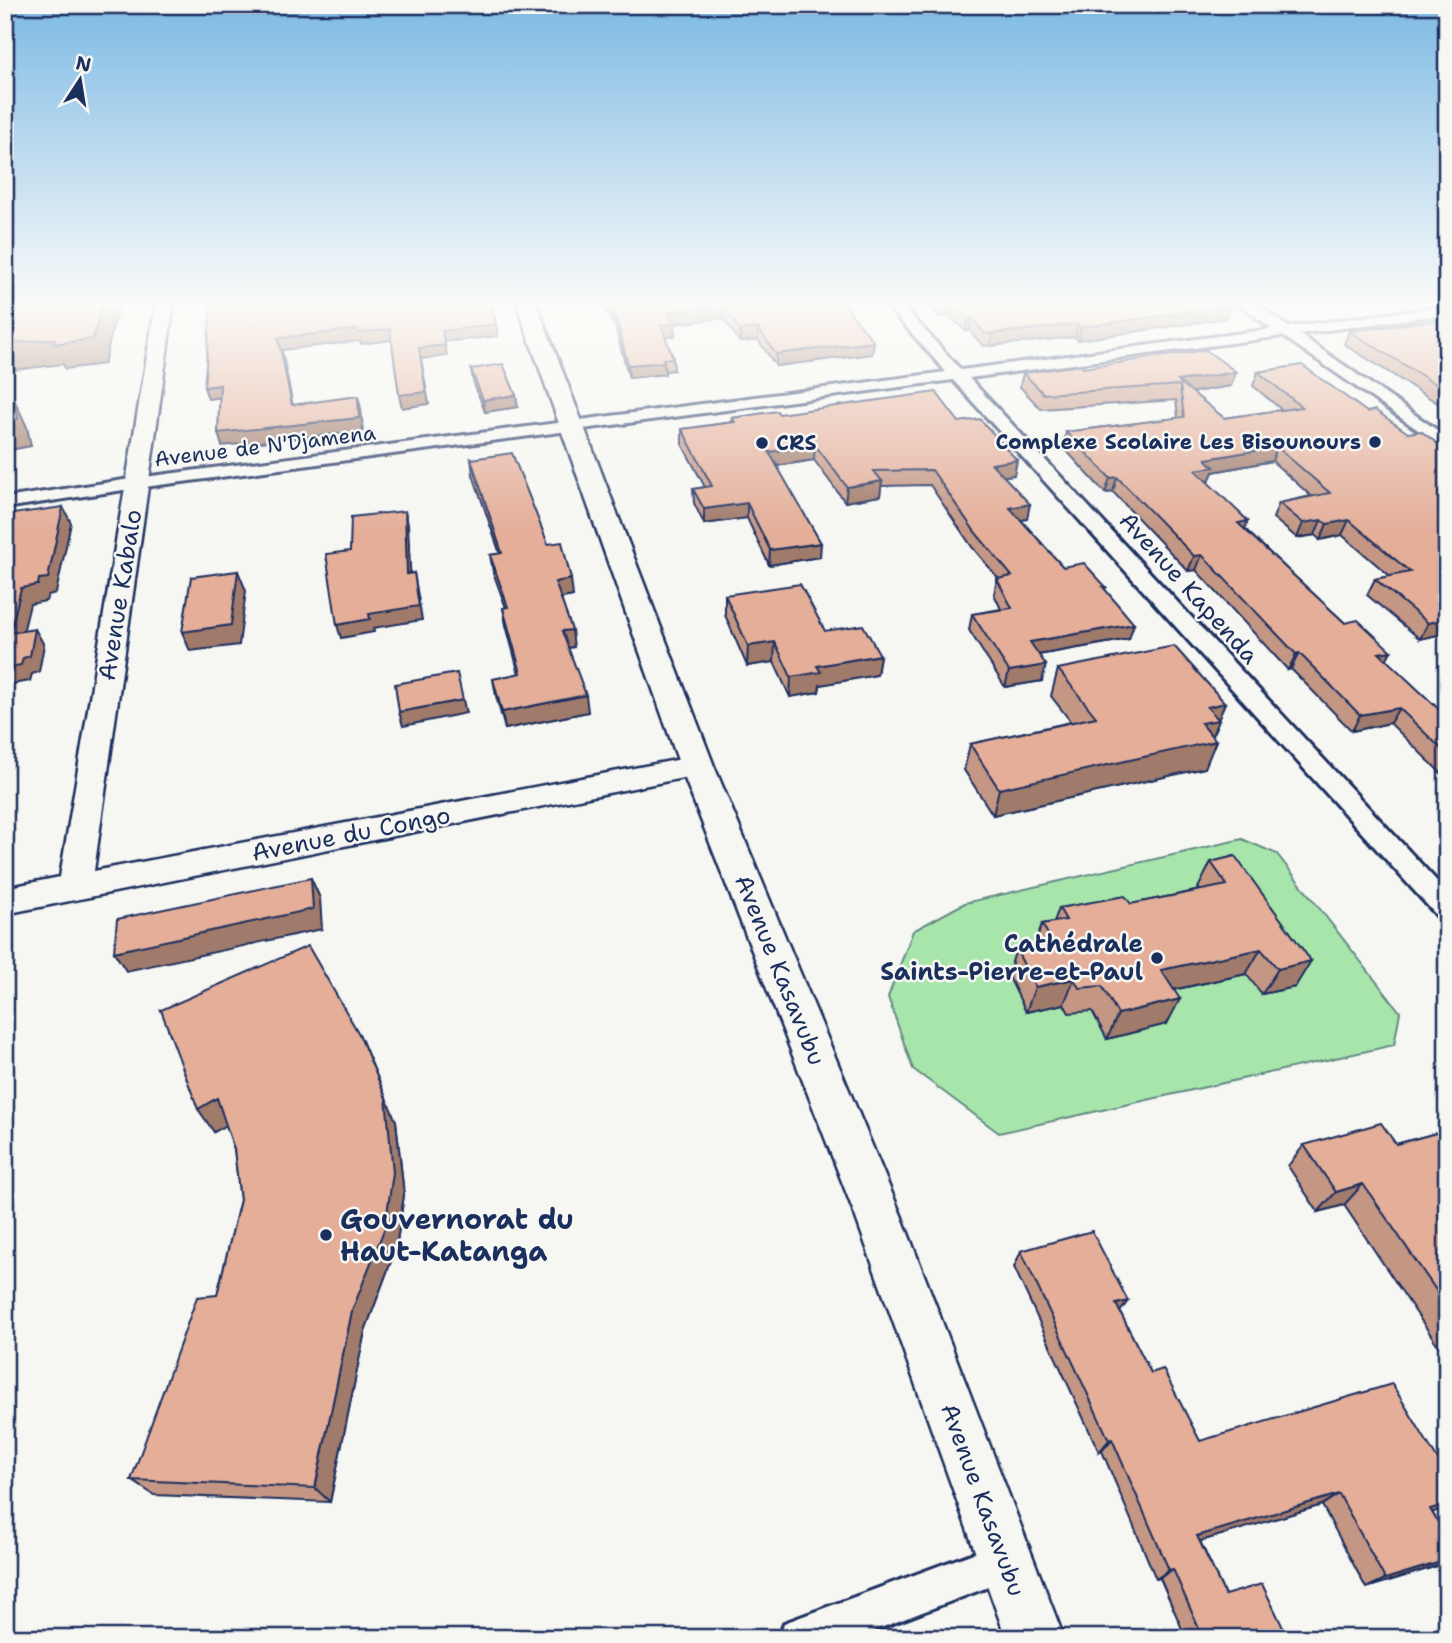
<svg xmlns="http://www.w3.org/2000/svg" width="1452" height="1643" font-family="'Shantell Sans',sans-serif">
	<style>
		.green { fill: #a8e5ab; stroke: #628a84; stroke-width: 2 }
		.lines { fill: none; stroke-linecap: round; stroke-linejoin: round }
		.minor-casing { stroke: #1b2f5e; stroke-width: 6 }
		.tertiary-casing { stroke: #1b2f5e; stroke-width: 5 }
		.secondary-casing { stroke: #1b2f5e; stroke-width: 5 }
		.minor { fill: #f6f6f2; fill-rule: evenodd }
		.tertiary { fill: #f6f6f2; fill-rule: evenodd }
		.secondary { fill: #f6f6f2; fill-rule: evenodd }
		.wall { fill: #c49684; stroke: #1b2f5e; stroke-width: 2 }
		.shaded-wall { fill: #a07a6b; stroke: #1b2f5e; stroke-width: 2 }
		.building { fill: #e4ae99; stroke: #1b2f5e; stroke-width: 2 }
		.poi-dot { fill: #1b2f5e; stroke: #f6f6f2; stroke-width: 2.5 }
		.labels { text-anchor: middle; stroke-width: 5; stroke-linejoin: round; paint-order: stroke }
		.far-poi-label { font-size: 21px; font-weight: bold; fill: #1b2f5e; stroke: #f6f6f2; text-anchor: end }
		.far-street-label { font-size: 21px; fill: #1b2f5e; stroke: #f6f6f2 }
		.street-label { font-size: 24px; fill: #1b2f5e; stroke: #f6f6f2 }
		.poi-label { font-size: 24px; font-weight: bold; fill: #1b2f5e; stroke: #f6f6f2; text-anchor: end }
		.near-poi-label { font-size: 28px; font-weight: bold; fill: #1b2f5e; stroke: #f6f6f2; text-anchor: start }
	</style>
	<rect width="100%" height="100%" fill="#f6f6f2"/>
	<filter id="ink" filterUnits="userSpaceOnUse"><feTurbulence type="fractalNoise" baseFrequency=".0143" numOctaves="2"/><feDisplacementMap in="SourceGraphic" scale="14" xChannelSelector="R" yChannelSelector="G"/><feConvolveMatrix kernelMatrix="1 2 1 2 8 2 1 2 1" color-interpolation-filters="sRGB"/></filter>
	<g filter="url(#ink)">
		<!-- green -->
		<path class="green" d="M1242,839L1277,854L1400,1012L1394,1045L999,1133L913,1069L888,997L913,931L965,903Z"/>
		<g class="lines">
			<defs>
				<path id="minor" d="M884,302H899L961,370L1272,329L1237,302H1254L1288,327L1447,306V314L1299,334L1447,437V450L1283,336L969,378L1447,892V920L1438,917L953,380L137,488L5,508V498L137,478L946,372Z
					M1006,1541L1020,1547L1026,1561L1020,1575L854,1638H779L784,1623Z"/>
				<path id="tertiary" d="M156,302H174L94,871L697,756L708,759L712,766L708,773L5,914V888L60,877Z"/>
				<path id="secondary" d="M516,302H536L714,766L901,1215L1064,1638H1006L855,1215L680,766Z"/>
			</defs>
			<!-- minor casing -->
			<use href="#minor" class="minor-casing"/>
			<!-- tertiary casing -->
			<use href="#tertiary" class="tertiary-casing"/>
			<!-- secondary casing -->
			<use href="#secondary" class="secondary-casing"/>
			<!-- minor -->
			<use href="#minor" class="minor"/>
			<!-- tertiary -->
			<use href="#tertiary" class="tertiary"/>
			<!-- secondary -->
			<use href="#secondary" class="secondary"/>
		</g>
		<!-- wall -->
		<path class="wall" d="M601,302H842L872,354L776,366L758,340L740,342L723,318L674,324L675,336L665,337L673,358L674,370L665,371V374L629,378L614,322L612,323Z
			M925,302H1226L1227,318L1078,340L1075,337L983,346L970,331H966L949,316L940,317Z
			M1447,319V409L1344,344L1349,331Z
			M1302,365L1447,633L1420,639L1367,595L1375,579L1390,576L1342,535L1320,540L1315,535L1297,538L1273,518L1279,503L1311,496L1272,461L1213,472L1209,481L1207,482L1245,529L1291,573L1447,717V779L1390,723L1352,731L1291,669L1288,670L1196,570L1188,571L1113,492L1105,493L1063,447L1066,432L1178,418L1176,400L1041,409L1020,387L1023,373L1083,368L1231,386L1192,392L1224,418L1282,410L1253,386L1258,372Z
			M471,369L518,407L485,412L473,381Z
			M779,414L959,422L1017,460L1014,475L1004,476L1027,519L1021,520L1063,567L1106,587L1105,590L1129,639L1039,655L1042,681L1005,687L969,630L972,614L1001,609L994,594L997,579H999L972,547L930,485L881,486L880,496L845,502L814,460L777,466L820,557L769,565L747,518L704,524L694,503L693,489L705,487L682,444V429L732,422V418Z
			M471,459L548,544L573,596L561,598L574,647L568,648L588,712L505,729L496,696L493,679L519,674L506,625L503,608H506L493,572L490,555L500,554L473,475Z
			M725,595L825,631L880,655L877,675L820,685L819,692L790,697L774,662L747,666L725,615Z
			M1058,669L1218,719L1219,720L1212,736L1205,768L993,815L964,770L970,744L1071,722L1051,696Z
			M1235,856L1295,987L1262,994L1246,974L1173,990L1167,1024L1107,1039L1092,1011L1069,1013L1064,1004L1026,1012L1008,975L1016,949L1034,946L1042,924L1054,922L1059,908L1131,904L1200,890L1198,888L1211,862Z
			M161,1010L396,1121L404,1195L396,1248L365,1331L330,1502L154,1495L131,1480L217,1295L240,1200L234,1149L226,1125L214,1132Z
			M1447,1130V1359L1344,1205L1318,1212L1288,1166L1304,1145L1396,1144Z
			M1021,1251L1120,1312L1151,1373L1200,1441L1440,1510L1432,1512L1447,1537V1561L1437,1566L1366,1588L1322,1505L1200,1541L1225,1595L1288,1638H1186L1160,1578L1156,1579L1102,1451L1099,1452L1014,1267Z"/>
		<!-- shaded-wall -->
		<path class="shaded-wall" d="M103,302H119L104,364L65,369L63,364L5,371V344Z
			M951,304L949,316L940,317L942,305Z
			M723,306V318L668,324V312Z
			M1231,306L1227,318L1078,340L1081,327Z
			M614,310V322L612,323L611,311Z
			M972,318L970,331H966L968,319Z
			M496,324L498,336L444,342L442,331Z
			M674,324L675,336L661,338V325Z
			M1078,324L1075,337L990,346L992,334Z
			M758,328V340L740,342V330Z
			M358,329H390L393,340L361,344L360,341L282,350L295,417L292,405L278,338Z
			M874,342L872,354L776,366V354Z
			M445,345L447,356L421,359L429,404L402,408L399,395L419,348Z
			M664,362L665,374L629,378L628,365Z
			M1236,372L1231,386L1181,394L1180,385L1178,381Z
			M220,385L225,397L208,399L204,387Z
			M516,395L518,407L485,412L483,400Z
			M358,396L361,409L363,431L222,446L218,433Z
			M15,401L27,427L31,446L5,451V422Z
			M815,445L814,460L769,467V452Z
			M1277,447L1272,461L1213,472L1209,481L1190,485L1195,470L1206,459Z
			M1017,460L1014,475L989,478L992,464Z
			M1117,477L1113,492L1105,493L1110,478Z
			M882,481L880,496L845,502L847,487Z
			M747,503V518L704,524V509Z
			M1030,504L1027,519L1007,523L1010,508Z
			M63,507L71,523L56,593L48,595L46,601L30,604L19,649L10,633L21,588L39,579Z
			M405,511L408,524L411,587L407,574Z
			M1321,520L1315,535L1297,538L1303,523Z
			M1349,520L1342,535L1320,540L1327,524Z
			M1248,521L1242,536L1238,523Z
			M821,543L820,557L769,565L770,550Z
			M1202,555L1196,570L1188,571L1194,556Z
			M238,571L246,591L239,645L190,651L182,632Z
			M414,573L422,620L373,628L374,632L341,638L337,625L369,614Z
			M571,579L573,596L557,599L555,582Z
			M1447,619V633L1420,639L1428,623Z
			M1134,624L1129,639L1026,657L1030,642Z
			M35,629L44,645L39,672L32,674L30,681L5,685V668L23,658Z
			M572,630L574,647L565,648L562,631Z
			M775,642L774,662L747,666L748,646Z
			M1391,651L1383,666L1379,653Z
			M1299,653L1291,669L1288,670L1296,654Z
			M880,655L877,675L820,685L819,692L790,697L791,677L817,666Z
			M1046,665L1042,681L1005,687L1009,671Z
			M586,695L588,712L505,729L502,712Z
			M463,700L466,713L403,726L399,712Z
			M1225,703L1209,743L1216,741L1205,768L993,815L999,789L1207,707Z
			M1399,708L1390,723L1352,731L1360,715Z
			M311,878L320,898L322,929L126,971L114,952Z
			M1261,949L1246,974L1149,995L1161,970Z
			M1311,961L1295,987L1262,994L1278,969Z
			M1074,979L1064,1004L1026,1012L1035,987Z
			M1180,999L1167,1024L1107,1039L1118,1014Z
			M359,1034L396,1121L404,1195L396,1248L365,1331L330,1502L315,1488L352,1311Z
			M217,1098L232,1122L214,1132L198,1109Z
			M1363,1184L1344,1205L1318,1212L1336,1192Z
			M1128,1301L1118,1315L1116,1304Z
			M1112,1439L1102,1451L1099,1452L1109,1440Z
			M1339,1494L1322,1505L1184,1546L1197,1536Z
			M1447,1504V1507L1440,1510L1410,1519L1430,1509Z
			M1447,1560V1561L1437,1566L1366,1588L1385,1579Z
			M1173,1569L1160,1578L1156,1579L1169,1570Z"/>
		<!-- building -->
		<path class="building" d="M5,302H103L93,339L54,344L55,339L5,344Z
			M225,302H491L496,324L442,331L445,345L419,348L426,392L399,395L390,329L358,333V329L278,338L292,405L358,396L359,418L218,433L220,385L204,387L211,306L225,305Z
			M607,302H842L874,342L776,354L758,328L740,330L723,306L668,312L674,324L661,325L673,358L663,359L664,362L628,365L614,310L611,311Z
			M939,302H1226L1231,306L1081,327L1078,324L985,334L972,318L968,319L951,304L942,305Z
			M1447,319V391L1349,331Z
			M1206,350L1236,372L1178,381L1224,418L1302,407L1258,372L1302,365L1367,412L1375,410L1408,433L1421,431L1447,451V468L1445,469L1447,470V619L1428,623L1375,579L1410,572L1349,520L1327,524L1321,520L1303,523L1279,503L1330,493L1277,447L1206,459L1214,467L1195,470L1248,521L1238,523L1291,573L1345,623L1358,620L1391,651L1379,653L1447,717V754L1399,708L1360,715L1299,653L1296,654L1202,555L1194,556L1117,477L1110,478L1066,432L1184,417L1180,385L1044,394L1023,373L1080,365L1083,368Z
			M503,364L516,395L483,400L471,369Z
			M936,392L959,422L980,419L1017,460L992,464L1030,504L1010,508L1063,567L1084,563L1106,587H1103L1134,624L1030,642L1046,665L1009,671L972,614L1012,608L997,579L1012,576L975,532L932,470L874,471L882,481L847,487L815,445L769,452L821,543L770,550L747,503L704,509L693,489L712,486L682,429L735,422L732,418L777,411L779,414Z
			M15,401L18,419L5,422V403Z
			M512,453L548,544L562,542L571,579L555,582L572,630L562,631L586,695L502,712L493,679L521,673L503,608L508,607L490,555L502,553L471,459Z
			M63,507L48,578L39,579L38,585L21,588L10,633L35,629L30,656L23,658L21,665L5,668V515Z
			M405,511L407,574L414,573L419,606L369,614L370,619L337,625L326,554L350,551L351,517Z
			M238,571L231,625L182,632L191,577Z
			M800,584L825,631L863,625L880,655L817,666L821,672L791,677L775,642L748,646L725,595Z
			M1174,646L1225,703L1207,707L1219,720L1201,723L1216,741L999,789L970,744L1096,717L1058,669Z
			M457,673L463,700L399,712L395,684Z
			M1235,856L1311,961L1278,969L1261,949L1161,970L1180,999L1118,1014L1102,986L1079,988L1074,979L1035,987L1016,949L1053,943L1042,924L1066,920L1059,908L1125,896L1131,904L1227,885L1211,862Z
			M311,878L313,909L114,952L117,919Z
			M308,946L359,1034L386,1098L393,1173L385,1227L352,1311L315,1488L131,1480L197,1297L217,1295L240,1200L234,1149L217,1098L198,1109L161,1010Z
			M1381,1123L1396,1144L1447,1130V1306L1363,1184L1336,1192L1304,1145Z
			M1092,1231L1128,1301L1116,1304L1151,1373L1163,1369L1200,1441L1392,1384L1447,1475V1504L1430,1509L1447,1537V1560L1385,1579L1339,1494L1197,1536L1225,1595L1262,1584L1288,1638H1203L1173,1569L1169,1570L1112,1439L1109,1440L1021,1251Z"/>
	</g>
	<!-- sky -->
	<linearGradient id="sky" x2="0" y2="1"><stop stop-color="#7dbae4"/><stop offset="0.57" stop-color="#fbfbf9"/><stop offset="1" stop-color="#fbfbf9" stop-opacity="0"/></linearGradient>
	<rect width="1452" height="532" fill="url(#sky)"/>
	<!-- markers -->
	<g class="poi-dot">
		<circle cx="1375" cy="442" r="7"/>
		<circle cx="762" cy="443" r="7"/>
		<circle cx="1157" cy="958" r="7"/>
		<circle cx="326" cy="1235" r="7"/>
	</g>
	<g class="labels">
		<!-- far-poi labels -->
		<g class="far-poi-label">
			<text x="1361" y="449">Complexe Scolaire Les Bisounours</text>
			<text x="776" y="450" text-anchor="start">CRS</text>
		</g>
		<!-- far-street labels -->
		<g class="far-street-label">
			<text transform="translate(265 446) rotate(-7)" y="7">Avenue de N'Djamena</text>
		</g>
		<!-- street labels -->
		<g class="street-label">
			<text transform="translate(1189 588) rotate(48)" y="8">Avenue Kapenda</text>
			<text transform="translate(120 595) rotate(-81)" y="8">Avenue Kabalo</text>
			<text transform="translate(351 834) rotate(-11)" y="8">Avenue du Congo</text>
			<text transform="translate(780 970) rotate(68)" y="8">Avenue Kasavubu</text>
			<text transform="translate(983 1500) rotate(70)" y="8">Avenue Kasavubu</text>
		</g>
		<!-- poi labels -->
		<g class="poi-label">
			<text x="1143" y="952">Cathédrale<tspan x="1143" dy="28">Saints-Pierre-et-Paul</tspan></text>
		</g>
		<!-- near-poi labels -->
		<g class="near-poi-label">
			<text x="340" y="1229">Gouvernorat du<tspan x="340" dy="32">Haut-Katanga</tspan></text>
		</g>
	</g>
	<!-- margin -->
	<rect width="1452" height="1643" fill="none" stroke="#f6f6f2" stroke-width="28"/>
	<rect x="14" y="14" width="1424" height="1615" fill="none" stroke="#1b2f5e" stroke-width="2.5" filter="url(#ink)"/>
	<!-- north arrow -->
	<g transform="translate(80 80) rotate(12)" stroke="#f6f6f2" stroke-width="5" paint-order="stroke">
	<path d="M0-5L12 26L0 18L-12 26Z" fill="#1b2f5e"/>
	<text y="-10" font-size="19" font-weight="bold" text-anchor="middle" fill="#1b2f5e">N</text>
	</g>
</svg>
